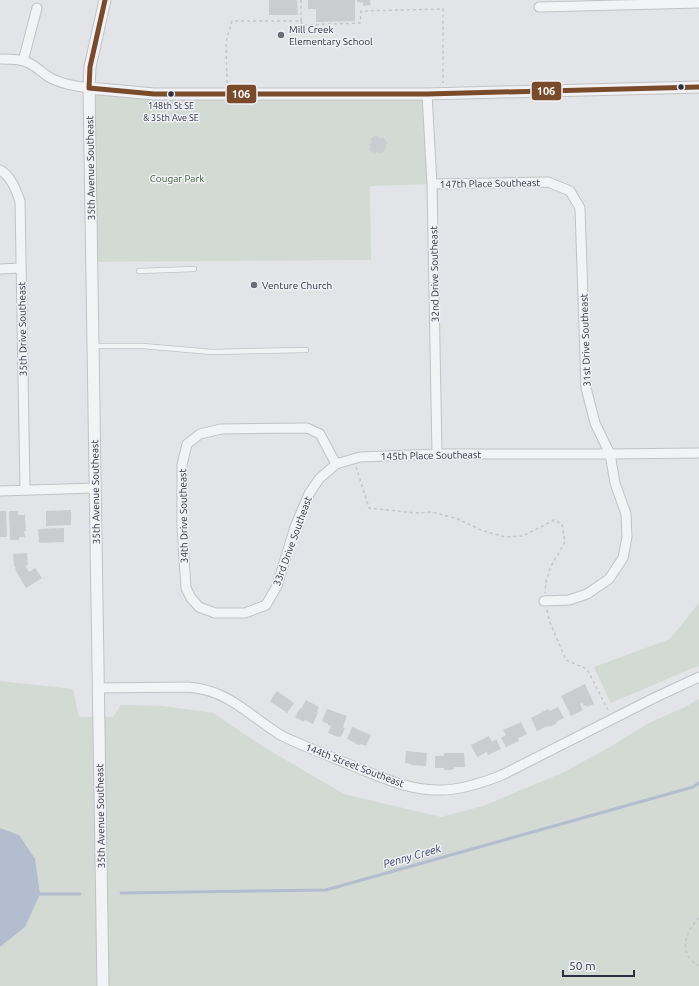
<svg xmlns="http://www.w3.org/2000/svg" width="699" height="986" font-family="Ubuntu,sans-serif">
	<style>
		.green { fill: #d2dad3 }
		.water { fill: #b3bdd0 }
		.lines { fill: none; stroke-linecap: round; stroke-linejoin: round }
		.stream { stroke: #b3bdd0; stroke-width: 3 }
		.building { fill: #cbcccf }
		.service-casing { stroke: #c1c2c5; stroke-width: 6 }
		.minor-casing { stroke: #c1c2c5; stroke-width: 11 }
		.tertiary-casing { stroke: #c1c2c5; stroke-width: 13 }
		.path { stroke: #c4c5c9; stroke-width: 1.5; stroke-dasharray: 3 3; stroke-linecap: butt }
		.service { stroke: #f2f3f5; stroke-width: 4.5 }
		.minor { stroke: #f2f3f5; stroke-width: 9 }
		.tertiary { stroke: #f2f3f5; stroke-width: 11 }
		.bus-1-casing { stroke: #f1f2f7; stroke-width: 8 }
		.bus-1 { stroke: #7a4b2a; stroke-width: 5 }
		.poi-dot { fill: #6b6e7a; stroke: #f1f2f7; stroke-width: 1.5 }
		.bus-dot { fill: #2b2f40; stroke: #f1f2f7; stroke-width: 1.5 }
		.labels { text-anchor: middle; stroke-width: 3; stroke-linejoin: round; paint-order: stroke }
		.bus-label { font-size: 9px; fill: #2b2f40; stroke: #f1f2f7 }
		.poi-label { font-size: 10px; fill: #2b2f40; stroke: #f1f2f7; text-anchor: start }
		.street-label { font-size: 10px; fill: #2b2f40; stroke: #f1f2f7 }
		.park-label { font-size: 10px; fill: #3a5a39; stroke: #f1f2f7 }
		.water-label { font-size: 11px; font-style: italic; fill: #384871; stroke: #f1f2f7 }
		.line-badge { stroke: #f1f2f7; stroke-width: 1.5 }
		.badge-label { font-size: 11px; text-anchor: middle; font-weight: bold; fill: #fff }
	</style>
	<rect width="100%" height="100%" fill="#e3e4e7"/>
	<!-- green -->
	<path class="green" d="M89,88L427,94L432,184L370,186L371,260L91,262Z
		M699,601V666L695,667L611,703L594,667L670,639L698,604Z
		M0,681L73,689L79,717H113L121,705L163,706L213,713L262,746L344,794L441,817L483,806L564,772L608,748L647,724L685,707L699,699V986H0V947L25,927L19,835L0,828Z"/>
	<!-- water -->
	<path class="water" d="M0,828L19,835L35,859L40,894L25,927L0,947Z"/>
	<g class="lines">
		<!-- stream -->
		<path class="stream" d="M121,893L326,890L693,787L699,783
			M40,894H80"/>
	</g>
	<!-- building -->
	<path class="building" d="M269,0H297L298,15H269Z
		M308,0H355V21L316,22V9H308Z
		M357,0H370L371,5L363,6V3L357,2Z
		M376,135L378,138L380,137L381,139L383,137L388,143L385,145L386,147L385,148L386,150L380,154L378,152L375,154L374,151L372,153L369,149L371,147L369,145L372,142L370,139Z
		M71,510V525L46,526V511Z
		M0,511H6L7,537H0Z
		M9,511H18V515H25L26,531H24L25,537H19V540H10Z
		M64,528V542L39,543L38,529Z
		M27,553L28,565H26V567L29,572L35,568L42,578L26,588L16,571L15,566H14L13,554Z
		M585,684L594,704L587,707L586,705L584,706L582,703L580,704L583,710L571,716L561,696Z
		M277,691L294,703L287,713L270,701Z
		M306,700L319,707L317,712L318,713L313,724L305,720L304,722L295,717L300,708L301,709Z
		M558,707L564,718L556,722L557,723L550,727V726L547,727V726L537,731L531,718L548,709L550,711Z
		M327,709L347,716L343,727L345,728L341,737L339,736L338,737L328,733L331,726L328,725V724L322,721Z
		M521,722L527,734L518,738L519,741L506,747L501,738L506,735L503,730Z
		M352,727L371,735L366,746L360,744V745L355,744L356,743L347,739Z
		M489,736L492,742L496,739L501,749L488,755L487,752L477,757L471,745Z
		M406,751L427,753L426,766L411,765L412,764L405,763Z
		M444,753H464L465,767H454V769H452V770H444V768H435V756H444Z"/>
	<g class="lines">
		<defs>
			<path id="service" d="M139,271L194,269
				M93,346H143L212,352L306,350"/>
			<path id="minor" d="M539,7L699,3
				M0,59C12,59 24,59 34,66C39,69 44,74 49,77C61,84 75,86 89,88
				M23,61L37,8
				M427,94L432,184L437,454
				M0,170C11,176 16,190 20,201L25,490
				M432,184L548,182L570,191L580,208L586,388L595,423L610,454L615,483L626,514L627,537L623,558L609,579L587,594L569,600L544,601
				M0,269L21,268
				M336,464L319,479L309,494L295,527L277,586L266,605L245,613H215L199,607L191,598L186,588L182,527V465L187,444L200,434L221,429L307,428L320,434L336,464L360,457L437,454H610L699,453
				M0,491L95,488
				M98,688L188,687C227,690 245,712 276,732C281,736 287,738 293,741C314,750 336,759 358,768C383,778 409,790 437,790C459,791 482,783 502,775L654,698L699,677"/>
			<path id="tertiary" d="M89,88L154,94H427L699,87
				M103,986L89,88L90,67L105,0"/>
		</defs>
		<!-- service casing -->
		<use href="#service" class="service-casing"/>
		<!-- minor casing -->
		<use href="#minor" class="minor-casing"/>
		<!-- tertiary casing -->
		<use href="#tertiary" class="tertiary-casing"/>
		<!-- path -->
		<path class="path" d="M301,21L302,25L360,23L361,11L443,9V83
			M227,83L226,42L232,21H301V0
			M356,467L369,508L416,513L432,512L458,519L481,530L505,537L523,536L554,520L562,524L565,542L551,566L546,581L545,593
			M547,610L549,620L566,660L587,669L608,710
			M699,918C690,927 681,943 688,956C690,960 694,963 697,965H699"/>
		<!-- service -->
		<use href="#service" class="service"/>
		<!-- minor -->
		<use href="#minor" class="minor"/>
		<!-- tertiary -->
		<use href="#tertiary" class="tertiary"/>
		<defs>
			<path id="bus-1" d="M89,88L154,94H427L699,87
				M89,88L90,67L105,0"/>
		</defs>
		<!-- bus-1 casing -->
		<use href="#bus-1" class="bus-1-casing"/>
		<!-- bus-1 -->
		<use href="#bus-1" class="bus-1"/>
	</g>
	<!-- markers -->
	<g class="poi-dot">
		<circle cx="281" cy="35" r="4"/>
		<circle cx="254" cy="285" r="4"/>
	</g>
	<g class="bus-dot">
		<circle cx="681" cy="87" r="3.5"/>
		<circle cx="171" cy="94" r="3.5"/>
	</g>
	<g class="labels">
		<!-- bus labels -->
		<g class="bus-label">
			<text x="171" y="109">148th St SE<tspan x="171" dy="12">&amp; 35th Ave SE</tspan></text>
		</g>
		<!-- poi labels -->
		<g class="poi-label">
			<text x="289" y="33">Mill Creek<tspan x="289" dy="12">Elementary School</tspan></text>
			<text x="262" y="289">Venture Church</text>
		</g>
		<!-- street labels -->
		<g class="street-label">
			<text transform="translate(90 168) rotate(-91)" y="4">35th Avenue Southeast</text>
			<text transform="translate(490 183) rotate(-1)" y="4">147th Place Southeast</text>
			<text transform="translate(434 274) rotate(-91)" y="4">32nd Drive Southeast</text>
			<text transform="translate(22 329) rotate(-91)" y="4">35th Drive Southeast</text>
			<text transform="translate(585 340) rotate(-92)" y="4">31st Drive Southeast</text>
			<text transform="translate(431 455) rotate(-1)" y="4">145th Place Southeast</text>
			<text transform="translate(95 492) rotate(-91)" y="4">35th Avenue Southeast</text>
			<text transform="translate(183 516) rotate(-91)" y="4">34th Drive Southeast</text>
			<text transform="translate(292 541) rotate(-70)" y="4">33rd Drive Southeast</text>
			<text transform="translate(355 765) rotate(21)" y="4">144th Street Southeast</text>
			<text transform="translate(100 816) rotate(-91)" y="4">35th Avenue Southeast</text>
		</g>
		<!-- park labels -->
		<g class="park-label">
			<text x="177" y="182">Cougar Park</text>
		</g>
		<!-- water labels -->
		<g class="water-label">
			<text transform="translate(412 856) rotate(-16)" y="4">Penny Creek</text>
		</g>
	</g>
	<g class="line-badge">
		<rect x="531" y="81" width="31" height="20" rx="4" fill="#7a4b2a"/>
		<rect x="226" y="84" width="31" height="20" rx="4" fill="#7a4b2a"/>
	</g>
	<g class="badge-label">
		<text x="546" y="95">106</text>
		<text x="241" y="98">106</text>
	</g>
	<!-- scale -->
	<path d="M563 970v6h71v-6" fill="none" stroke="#2b2f40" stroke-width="2"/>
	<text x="569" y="970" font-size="12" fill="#2b2f40" stroke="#f1f2f7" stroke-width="3" paint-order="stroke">50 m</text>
</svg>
